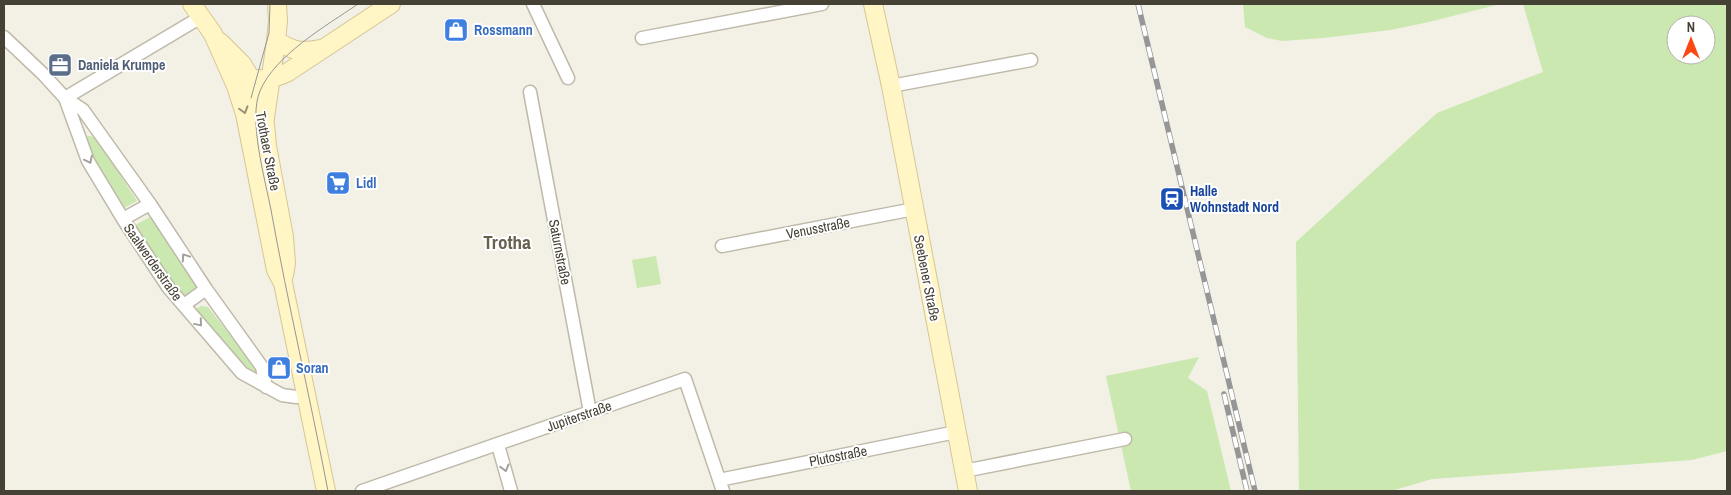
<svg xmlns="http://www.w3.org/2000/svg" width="1731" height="495" font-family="'Archivo Narrow',sans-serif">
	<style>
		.green { fill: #cae8af; fill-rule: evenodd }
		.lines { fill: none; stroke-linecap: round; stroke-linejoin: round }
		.street-casing { stroke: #bfb9a9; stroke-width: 15 }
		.secondary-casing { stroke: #d4c796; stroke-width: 20 }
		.street { stroke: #fff; stroke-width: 12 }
		.secondary { stroke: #fff5c5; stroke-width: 18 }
		.tram { stroke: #969696; stroke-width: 1 }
		.rail-casing { stroke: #969696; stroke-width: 5.5 }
		.rail { stroke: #fff; stroke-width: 4; stroke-dasharray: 11; stroke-linecap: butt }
		.oneway { stroke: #999276 }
		.oneway2 { stroke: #a2a09a }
		.labels { text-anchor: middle; stroke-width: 4; stroke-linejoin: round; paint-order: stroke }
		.shop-label { font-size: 14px; font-weight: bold; fill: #366cbe; stroke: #fff; text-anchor: start }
		.service-label { font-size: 14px; font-weight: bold; fill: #4e5e75; stroke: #fff; text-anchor: start }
		.street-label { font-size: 14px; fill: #464135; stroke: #fff }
		.transit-label { font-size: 14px; font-weight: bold; fill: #164399; stroke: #fff; text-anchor: start }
		.district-label { font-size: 19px; font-weight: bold; fill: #69604d; stroke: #fff }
	</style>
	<rect width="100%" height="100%" fill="#f3f0e6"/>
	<!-- green -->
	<path class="green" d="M1243,4H1500L1429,22L1390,30L1323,38L1282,41L1267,38L1245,27Z
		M1523,4H1727V451L1692,460L1432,479L1391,491H1299L1296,242L1437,113L1543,72ZM1676,25H1706V55H1676Z
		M87,136H91L97,139L137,201L124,208L89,150Z
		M150,217L197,288L185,299L169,281L135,225Z
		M656,256L661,284L637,288L632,260Z
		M201,306L208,307L255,367L259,377L247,372L198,317L196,309Z
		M1199,357L1188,378L1207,391L1231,491H1131L1106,376Z"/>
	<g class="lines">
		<defs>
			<path id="street" d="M533,4L568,78
				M4,37L43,74L65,98L83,110L150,204L206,289L262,367L266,387
				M642,38L822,4
				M891,86L1031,60
				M530,92L590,412
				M65,98L88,161L123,219L168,287L242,373L282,395L296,397L307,396
				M65,98L201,17
				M123,219L150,204
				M722,246L914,209
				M184,305L206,289
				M498,445L511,491
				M964,471L1125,439
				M719,480L956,432
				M362,491L685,379L723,491"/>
			<path id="secondary" d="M192,4L213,34L236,86L245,114L276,270L283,283L326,491
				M873,4L891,86L968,491
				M276,41C295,51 298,53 320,49
				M220,42L242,64L251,79L265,124L267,146L284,237L286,263L284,275
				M241,75C258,82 272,80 288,72L391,4
				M265,118L276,41L278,21L277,4"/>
		</defs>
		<!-- street casing -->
		<use href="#street" class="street-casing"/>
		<!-- secondary casing -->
		<use href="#secondary" class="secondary-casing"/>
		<!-- street -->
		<use href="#street" class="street"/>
		<!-- secondary -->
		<use href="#secondary" class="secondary"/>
		<!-- tram -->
		<path class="tram" d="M251,98L269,33L270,4
			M328,491C310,397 288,304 271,210C265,179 248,119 260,91C275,55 326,26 358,4"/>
		<defs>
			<path id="rail" d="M1138,4L1255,491
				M1224,394L1247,491"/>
		</defs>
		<!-- rail casing -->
		<use href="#rail" class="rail-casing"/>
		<!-- rail -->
		<use href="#rail" class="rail"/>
	</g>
	<!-- one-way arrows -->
	<defs><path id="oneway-chevron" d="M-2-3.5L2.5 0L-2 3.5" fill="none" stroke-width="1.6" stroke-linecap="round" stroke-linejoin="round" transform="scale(1.25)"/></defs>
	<use class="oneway" href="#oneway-chevron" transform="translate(244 110) rotate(74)"/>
	<g class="oneway2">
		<use href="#oneway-chevron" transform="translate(89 160) rotate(64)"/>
		<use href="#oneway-chevron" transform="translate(185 257) rotate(-124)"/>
		<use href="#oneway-chevron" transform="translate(199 323) rotate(50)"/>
		<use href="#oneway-chevron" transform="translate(505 468) rotate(75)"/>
	</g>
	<!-- icons -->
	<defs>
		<symbol id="shop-square" viewBox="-11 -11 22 22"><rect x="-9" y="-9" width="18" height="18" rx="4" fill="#3f7fe0" stroke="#fff"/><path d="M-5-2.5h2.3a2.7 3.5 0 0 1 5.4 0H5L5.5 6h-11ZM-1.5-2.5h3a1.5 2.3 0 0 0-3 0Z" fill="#fff"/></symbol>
		<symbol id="office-square" viewBox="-11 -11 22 22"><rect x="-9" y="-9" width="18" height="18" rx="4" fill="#5c6f8a" stroke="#fff"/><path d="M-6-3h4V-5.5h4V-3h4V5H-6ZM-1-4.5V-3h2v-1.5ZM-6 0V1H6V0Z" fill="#fff"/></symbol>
		<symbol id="supermarket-square" viewBox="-11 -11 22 22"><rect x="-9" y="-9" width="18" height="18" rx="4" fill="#3f7fe0" stroke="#fff"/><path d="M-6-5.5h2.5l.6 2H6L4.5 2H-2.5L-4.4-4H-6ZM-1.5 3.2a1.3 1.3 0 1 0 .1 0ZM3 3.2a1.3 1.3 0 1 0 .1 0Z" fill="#fff"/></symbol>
		<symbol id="station-square" viewBox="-11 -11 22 22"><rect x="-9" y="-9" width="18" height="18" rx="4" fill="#1a4fb4" stroke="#fff"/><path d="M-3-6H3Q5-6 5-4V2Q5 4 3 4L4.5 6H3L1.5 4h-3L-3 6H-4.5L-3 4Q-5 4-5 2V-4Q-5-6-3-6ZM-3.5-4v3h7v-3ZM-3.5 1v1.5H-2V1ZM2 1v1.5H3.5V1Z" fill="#fff"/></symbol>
	</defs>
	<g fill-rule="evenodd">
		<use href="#shop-square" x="442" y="16" width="28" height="28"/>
		<use href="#office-square" x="46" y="51" width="28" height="28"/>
		<use href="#supermarket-square" x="324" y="169" width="28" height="28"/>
		<use href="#station-square" x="1158" y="185" width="28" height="28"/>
		<use href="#shop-square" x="265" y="354" width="28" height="28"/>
	</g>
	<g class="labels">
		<!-- shop labels -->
		<g class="shop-label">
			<text x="474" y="35">Rossmann</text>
			<text x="356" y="188">Lidl</text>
			<text x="296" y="373">Soran</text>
		</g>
		<!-- service labels -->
		<g class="service-label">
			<text x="78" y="70">Daniela Krumpe</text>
		</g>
		<!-- street labels -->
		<g class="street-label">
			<text transform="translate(268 151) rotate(79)" y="5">Trothaer Straße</text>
			<text transform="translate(818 228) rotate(-11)" y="5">Venusstraße</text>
			<text transform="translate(560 252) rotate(79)" y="5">Saturnstraße</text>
			<text transform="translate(153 262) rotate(55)" y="5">Saalwerderstraße</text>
			<text transform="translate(927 278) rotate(79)" y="5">Seebener Straße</text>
			<text transform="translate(579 416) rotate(-19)" y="5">Jupiterstraße</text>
			<text transform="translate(838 456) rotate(-11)" y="5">Plutostraße</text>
		</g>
		<!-- transit labels -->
		<g class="transit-label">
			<text x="1190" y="196">Halle<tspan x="1190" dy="16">Wohnstadt Nord</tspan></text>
		</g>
		<!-- district labels -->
		<g class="district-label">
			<text x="507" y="249">Trotha</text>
		</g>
	</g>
	<!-- border -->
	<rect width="1731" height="495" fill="none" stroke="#464135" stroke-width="10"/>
	<!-- north arrow -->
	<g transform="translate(1691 40)"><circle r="24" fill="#ffffff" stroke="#b5b3ae"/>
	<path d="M0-4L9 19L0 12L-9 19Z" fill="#fc4815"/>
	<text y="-8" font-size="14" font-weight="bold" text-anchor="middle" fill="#464135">N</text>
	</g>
</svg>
